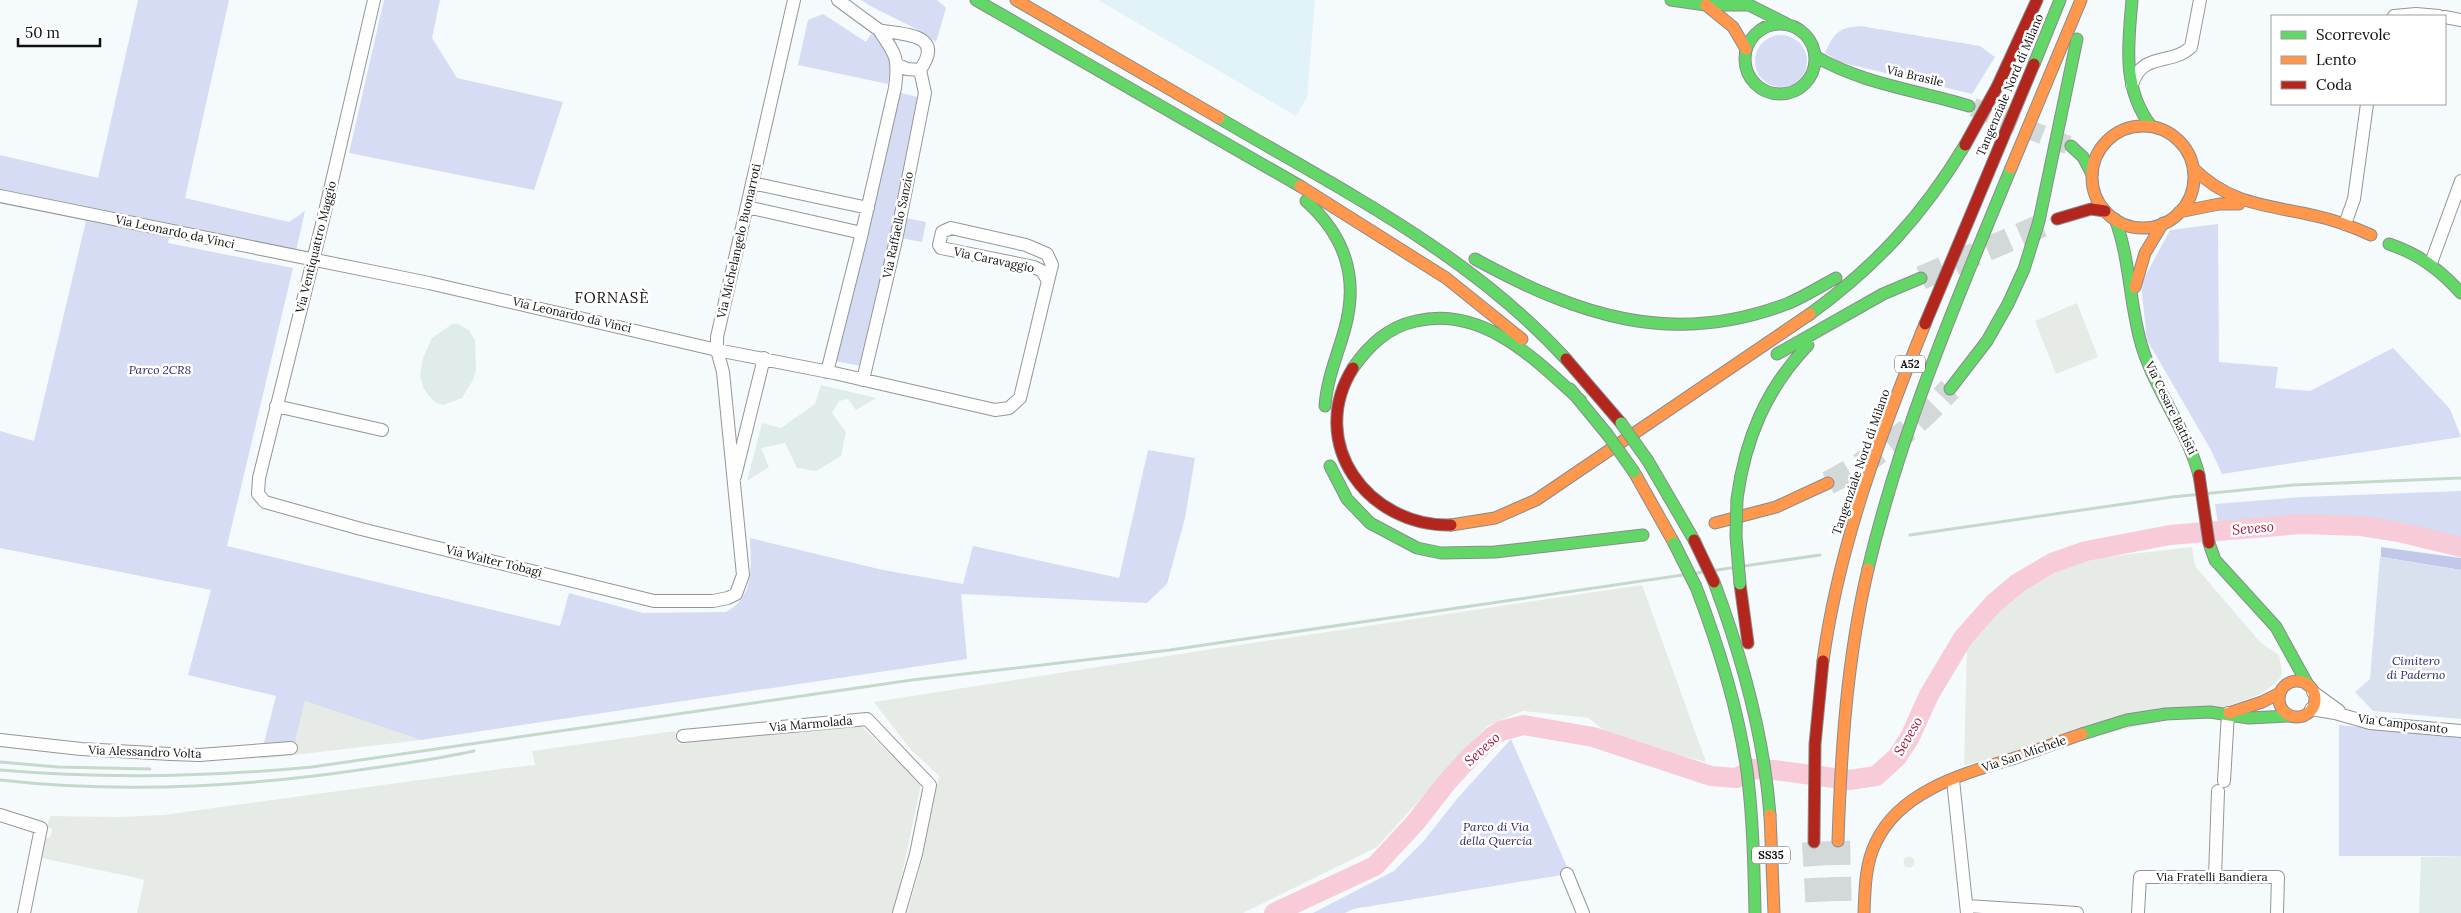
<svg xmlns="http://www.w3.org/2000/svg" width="2461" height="913" font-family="Lora,serif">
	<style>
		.industrial { fill: #e7ebe6 }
		.farmland { fill: #e1f3f9 }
		.green { fill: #d5dcf3 }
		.forest { fill: #c2c8ea }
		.cemetery { fill: #d9e1ee }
		.plaza { fill: #e0ebec }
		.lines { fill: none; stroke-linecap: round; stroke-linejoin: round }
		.river { stroke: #f7cbd7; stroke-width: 20 }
		.secondary-tunnel { stroke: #d3d8d9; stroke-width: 19; stroke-dasharray: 19 9; stroke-linecap: butt }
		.highway-tunnel { stroke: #d3d8d9; stroke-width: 24; stroke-dasharray: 24 12; stroke-linecap: butt }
		.street-casing { stroke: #939696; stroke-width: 14 }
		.fast-casing { stroke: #8a8c8d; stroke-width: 13 }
		.slow-casing { stroke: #8a8c8d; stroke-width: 13 }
		.jam-casing { stroke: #8a8c8d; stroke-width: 13 }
		.street { stroke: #fefeff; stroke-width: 12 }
		.fast { stroke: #63d668; stroke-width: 11 }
		.slow { stroke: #ff974d; stroke-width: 11 }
		.jam { stroke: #b3261e; stroke-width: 11 }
		.rail { stroke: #c5d8cc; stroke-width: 3 }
		.fast-bridge-casing { stroke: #8a8c8d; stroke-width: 13; stroke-linecap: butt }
		.jam-bridge-casing { stroke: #8a8c8d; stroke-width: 13; stroke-linecap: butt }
		.fast-bridge { stroke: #63d668; stroke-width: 11 }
		.jam-bridge { stroke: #b3261e; stroke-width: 11 }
		.labels { text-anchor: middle; stroke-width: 5; stroke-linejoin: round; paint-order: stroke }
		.shield { fill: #fff; stroke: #585858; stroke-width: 1 }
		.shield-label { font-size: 11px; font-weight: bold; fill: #101010 }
		.street-label { font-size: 12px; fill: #101010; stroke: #fff }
		.park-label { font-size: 12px; font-style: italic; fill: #291d6a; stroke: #fff }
		.water-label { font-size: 14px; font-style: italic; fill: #a51532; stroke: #fff }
		.quarter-label { font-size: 15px; letter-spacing: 1px; fill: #101010; stroke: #fff }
	</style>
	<rect width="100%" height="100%" fill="#f5fbfc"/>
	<!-- industrial -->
	<path class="industrial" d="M2077,303L2098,357L2056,374L2035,321Z
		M2192,547L2195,566L2261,643L2279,655L2282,671L2281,677L2276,683L2261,694L2225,707L1964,765L1967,646L2001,609L2027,589L2062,569L2097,558Z
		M1642,585L1706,762L1613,738L1589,718L1523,711L1487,726L1377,847L1243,913H907L921,865L939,776L910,749L874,702L1219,648Z
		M305,701L421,740L260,759L264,743L295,742Z
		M861,726L921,784L894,913H137L144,881L142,879L41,858L45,839L51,836L52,829L47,827L50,816L119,817L163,815L515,767L535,765L532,751L675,731L678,744L705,740Z
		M1903.5 862a5.5 5.5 0 1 1 11 0a5.5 5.5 0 1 1-11 0Z"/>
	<!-- farmland -->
	<path class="farmland" d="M1098,0H1315L1307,98L1296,116Z"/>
	<!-- green -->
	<path class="green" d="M138,0H229L185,198L289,222L305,211L296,251L0,190V155L98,178Z
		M384,0H440L432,38L457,78L563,102L534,190L349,153Z
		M861,0H937L946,8L936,42C913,24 885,16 861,0Z
		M823,14L866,42L871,34L882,39L891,57L888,84L798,65L808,20Z
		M1860,26L1980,46L1995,57L1972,94L1840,62L1825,53C1834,33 1838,28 1860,26Z
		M1755 61a26 26 0 1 1 52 0a26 26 0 1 1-52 0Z
		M897,92L921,98L861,366L835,361Z
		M906,218L926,222L922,242L901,238Z
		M86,221L169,237L168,243L293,268L227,546L560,626L569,593L643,613L726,612C755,597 751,567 750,538L883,570L963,584L973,546L1119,578L1148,450L1195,458L1185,518L1167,584L1147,603L961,594L967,659L421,740L305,701L295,742L264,743L276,696L188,675L211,590L0,548V431L34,441Z
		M2218,224L2219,362L2278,367L2275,388L2310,391L2393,348L2450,409L2461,437L2222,474L2211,450L2147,340L2141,284L2170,230Z
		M2461,491V541L2362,521L2218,524L2215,504L2302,497Z
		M2339,725L2461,738V856H2339Z
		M1511,739L1568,869L1562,875L1353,909L1345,913H1313L1394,871L1423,842L1456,800Z"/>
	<!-- forest -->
	<path class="forest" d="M2381,547L2461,558V570L2381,557Z"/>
	<!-- cemetery -->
	<path class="cemetery" d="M2380,557L2461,570V719L2373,711L2355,692L2370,679Z"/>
	<!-- plaza -->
	<path class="plaza" d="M452,324H458L469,330L475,340L476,370L473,380L462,398L443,405L436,403L429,396L424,389L420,376L423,358L432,338Z
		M821,385L876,398L856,410L848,399L839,401L832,413L846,432L841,456L816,471L797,468L785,443L761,448L769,467L747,481L762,423L781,428L815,404Z
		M2461,856V913H2419L2421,857Z"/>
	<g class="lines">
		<!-- river -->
		<path class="river" d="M1274,913L1375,866L1415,823L1447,782L1470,757L1493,736L1501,731L1524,725L1593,737L1711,776L1737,778L1753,769L1774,770L1849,780L1876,776L1897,757L1910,737L1929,695L1963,638L1993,604L2018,583L2052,563L2086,551L2170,535L2302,524L2361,526L2399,532L2461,547"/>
		<!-- secondary-tunnel -->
		<path class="secondary-tunnel" d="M1973,107L2068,145"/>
		<!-- highway-tunnel -->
		<path class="highway-tunnel" d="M1921,278L2052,221
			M1828,483C1879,456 1911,431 1950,389
			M1838,841L1840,913
			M1814,842L1818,913"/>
		<defs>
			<path id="street" d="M374,0L323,220L259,478L258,494L265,502L361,529L654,601H713L728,598L736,594L743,575L723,372L717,350V337L794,0
				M838,0L879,30
				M2394,16L2416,14L2439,16
				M2445,17L2461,20
				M2132,85C2142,51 2171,66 2191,47L2200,0
				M752,183L868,208
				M0,196L429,283L717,350L834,373L995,410L1009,408L1020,398L1048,281L1052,265L1047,254L1026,245L951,228L942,232L939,245L941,248L1034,267L1042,271L1048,281
				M747,207L862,233
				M2345,224L2354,199L2367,104
				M2431,263L2461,181
				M827,372L860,241L895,88C899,57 896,55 879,30C903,35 946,33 920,70L907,69L898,65
				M863,380L896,240L925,93L920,70
				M276,406L382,430
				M735,476L764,358
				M2313,692L2339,711
				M2311,709L2335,713L2370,723L2461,731
				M683,736L867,719L930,785L916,854L899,913
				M0,740L81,749L171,754L199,755L291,748
				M1953,780L1967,913
				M2224,781L2228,713
				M0,815L41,828L24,913
				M1567,874L1583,913
				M2215,877L2218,791
				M1967,906L2077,913
				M2138,913L2140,877H2278L2277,913"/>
			<path id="fast" d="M976,0L1300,186
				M1671,0L1706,5H1749L1787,24
				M2132,0C2128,45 2122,88 2151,126
				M1745 59a35 35 0 1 1 70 0a35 35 0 1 1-70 0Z
				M1815,56C1862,84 1917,90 1969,106
				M2034,64L2060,0
				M1219,118C1341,190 1469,253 1566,359
				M2071,146L2083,157L2092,174
				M1306,201C1345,236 1359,277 1345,328C1338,354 1327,378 1325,406
				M2115,219C2131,261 2129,307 2143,350C2157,394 2187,430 2199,475
				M2389,244C2419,254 2440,270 2461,293
				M1475,259C1579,316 1673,348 1789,303C1805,296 1821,286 1836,278
				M1810,314C1876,266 1923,215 1965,145
				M1777,354L1883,294L1921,278
				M1353,368C1369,345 1388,327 1416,321C1483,305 1536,360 1581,401
				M1570,389L1607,434
				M1950,389L1987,341L2008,304L2024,269L2039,221L2077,39
				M1648,461L1694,540
				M1330,466L1347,499L1370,523L1417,548L1441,553L1495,552L1643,535
				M1737,499C1745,439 1766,389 1808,345
				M2209,543L2215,560L2276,627L2308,685
				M1868,569C1901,430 1957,299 2011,168
				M1714,582C1742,657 1764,735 1770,815
				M1696,587C1719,647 1738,708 1747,771C1753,818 1754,866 1755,913
				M2082,734L2127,720L2166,714L2210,712L2249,718L2290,716"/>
			<path id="slow" d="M1016,0L1219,118
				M1706,5L1733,27L1746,49
				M2092 177a51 51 0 1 1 102 0a51 51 0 1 1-102 0Z
				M2011,168L2081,0
				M2193,168C2230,205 2268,205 2316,216C2335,220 2353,227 2371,235
				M1300,186L1446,278L1522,339
				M2179,212L2219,204H2239
				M2135,287L2145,253L2163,223
				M1634,472L1674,543
				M1715,523L1776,507L1828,483
				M1451,525L1495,518L1536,500L1810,314
				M1823,661C1839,544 1881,433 1925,324
				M2279 699a18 18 0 1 1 36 0a18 18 0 1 1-36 0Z
				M2229,713L2262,702L2280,693
				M1770,815L1774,913
				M1838,841C1841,750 1847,658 1868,569
				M1864,913C1865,889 1865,864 1876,842C1901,789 1967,773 2018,757C2040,749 2061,741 2082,734"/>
			<path id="jam" d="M1965,145L1997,87L2037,0
				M2057,219L2091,209L2105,211
				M1925,324L2034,64
				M1566,359L1621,423
				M1353,368C1306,443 1368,527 1451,525
				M1740,584L1748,643
				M1814,842L1815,744L1823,661"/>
		</defs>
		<!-- street casing -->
		<use href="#street" class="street-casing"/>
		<!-- fast casing -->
		<use href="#fast" class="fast-casing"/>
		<!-- slow casing -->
		<use href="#slow" class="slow-casing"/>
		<!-- jam casing -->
		<use href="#jam" class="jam-casing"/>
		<!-- street -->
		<use href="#street" class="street"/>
		<!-- fast -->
		<use href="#fast" class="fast"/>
		<!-- slow -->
		<use href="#slow" class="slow"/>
		<!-- jam -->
		<use href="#jam" class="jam"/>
		<!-- rail -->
		<path class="rail" d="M1910,535L2172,497L2293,485L2461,478
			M0,762L58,767L150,769
			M0,770C104,779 208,777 312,767L912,680L1170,650L1820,555
			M0,780C122,794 245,787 366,769C402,764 438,759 474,751"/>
		<defs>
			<path id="fast-bridge" d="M1621,423L1648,461
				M1607,434L1634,472
				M1737,499L1736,536L1740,584
				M1674,543L1696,587"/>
			<path id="jam-bridge" d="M2199,475L2209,543
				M1694,540L1714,582"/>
		</defs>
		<!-- fast-bridge casing -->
		<use href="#fast-bridge" class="fast-bridge-casing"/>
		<!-- jam-bridge casing -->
		<use href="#jam-bridge" class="jam-bridge-casing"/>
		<!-- fast-bridge -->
		<use href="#fast-bridge" class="fast-bridge"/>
		<!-- jam-bridge -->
		<use href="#jam-bridge" class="jam-bridge"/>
	</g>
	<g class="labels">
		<!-- shield labels -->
		<g class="shield">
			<rect x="1895" y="355.5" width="30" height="17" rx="4"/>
			<rect x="1752" y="846.5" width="38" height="17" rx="4"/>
		</g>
		<g class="shield-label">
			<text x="1910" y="368">A52</text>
			<text x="1771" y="859">SS35</text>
		</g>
		<!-- street labels -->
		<g class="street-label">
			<text transform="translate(1915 76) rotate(13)" y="4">Via Brasile</text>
			<text transform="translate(2010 85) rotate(-67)" y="4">Tangenziale Nord di Milano</text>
			<text transform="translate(898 225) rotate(-78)" y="4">Via Raffaello Sanzio</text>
			<text transform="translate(175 232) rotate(12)" y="4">Via Leonardo da Vinci</text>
			<text transform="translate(739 241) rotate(-77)" y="4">Via Michelangelo Buonarroti</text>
			<text transform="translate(316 247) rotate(-76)" y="4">Via Ventiquattro Maggio</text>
			<text transform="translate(994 260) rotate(12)" y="4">Via Caravaggio</text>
			<text transform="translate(572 315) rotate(13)" y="4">Via Leonardo da Vinci</text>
			<text transform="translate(2171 408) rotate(64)" y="4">Via Cesare Battisti</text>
			<text transform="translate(1861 462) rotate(-71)" y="4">Tangenziale Nord di Milano</text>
			<text transform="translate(494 561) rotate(14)" y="4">Via Walter Tobagi</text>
			<text transform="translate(811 724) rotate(-5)" y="4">Via Marmolada</text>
			<text transform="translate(2403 724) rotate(7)" y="4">Via Camposanto</text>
			<text transform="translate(145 752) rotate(2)" y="4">Via Alessandro Volta</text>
			<text transform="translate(2024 754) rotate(-19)" y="4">Via San Michele</text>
			<text x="2212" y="881">Via Fratelli Bandiera</text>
		</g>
		<!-- park labels -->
		<g class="park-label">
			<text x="160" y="374">Parco 2CR8</text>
			<text x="2416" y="665">Cimitero<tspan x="2416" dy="14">di Paderno</tspan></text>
			<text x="1496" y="831">Parco di Via<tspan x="1496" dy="14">della Quercia</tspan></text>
		</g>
		<!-- water labels -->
		<g class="water-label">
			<text transform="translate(2253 528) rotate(-5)" y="5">Seveso</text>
			<text transform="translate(1908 736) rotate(-60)" y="5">Seveso</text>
			<text transform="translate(1482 749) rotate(-42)" y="5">Seveso</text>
		</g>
		<!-- quarter labels -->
		<g class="quarter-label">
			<text x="612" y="303">FORNASÈ</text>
		</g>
	</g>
	<!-- legend -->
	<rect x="2271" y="15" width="175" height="90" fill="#ffffff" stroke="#9f9f9f"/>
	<rect x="2281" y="31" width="25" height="8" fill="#63d668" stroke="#9f9f9f"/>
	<text x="2316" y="40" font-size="15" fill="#101010">Scorrevole</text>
	<rect x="2281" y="56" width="25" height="8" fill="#ff974d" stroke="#9f9f9f"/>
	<text x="2316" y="65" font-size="15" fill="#101010">Lento</text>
	<rect x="2281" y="81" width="25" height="8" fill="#b3261e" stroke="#9f9f9f"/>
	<text x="2316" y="90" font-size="15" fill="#101010">Coda</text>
	<!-- scale -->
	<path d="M18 38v8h82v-8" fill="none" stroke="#101010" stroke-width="2.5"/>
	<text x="25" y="38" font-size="15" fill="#101010" stroke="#ffffff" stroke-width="4" paint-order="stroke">50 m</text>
</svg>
